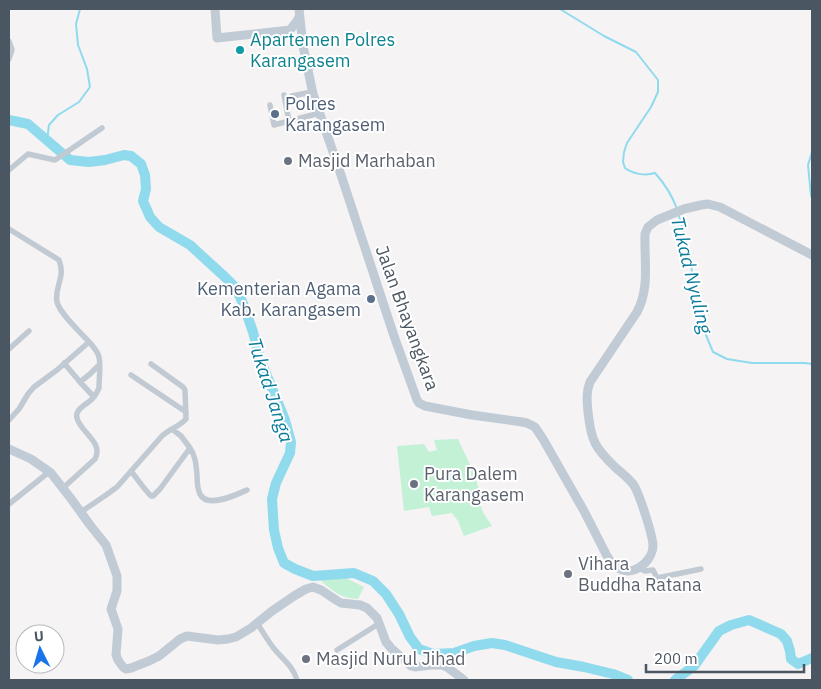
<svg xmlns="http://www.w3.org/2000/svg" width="821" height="689" font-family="'IBM Plex Sans',sans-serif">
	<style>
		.green { fill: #c3f1d5 }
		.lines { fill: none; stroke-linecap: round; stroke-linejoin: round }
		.stream { stroke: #90daee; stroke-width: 2 }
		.river { stroke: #90daee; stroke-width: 10 }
		.street { stroke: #c1cad2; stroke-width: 5.5 }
		.secondary { stroke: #c1cbd6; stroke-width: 9 }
		.culture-dot { fill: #0f9aa8; stroke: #fff; stroke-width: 2 }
		.service-dot { fill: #5c6f8a; stroke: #fff; stroke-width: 2 }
		.worship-dot { fill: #6b7280; stroke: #fff; stroke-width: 2 }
		.labels { text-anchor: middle; stroke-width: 4; stroke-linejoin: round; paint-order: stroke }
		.culture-label { font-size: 18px; fill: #0d838f; stroke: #fff; text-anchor: start }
		.service-label { font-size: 18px; fill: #4e5e75; stroke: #fff; text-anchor: start }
		.worship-label { font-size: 18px; fill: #5b616d; stroke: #fff; text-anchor: start }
		.street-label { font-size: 18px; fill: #4a5661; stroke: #fff }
		.water-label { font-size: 19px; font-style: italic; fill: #0c7c9b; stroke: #fff }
	</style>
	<rect width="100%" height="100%" fill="#f5f3f3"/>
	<!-- green -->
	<path class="green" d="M458,439L472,469L479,489L481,507L484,514L492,526L464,536L458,521L452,513L432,516L429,507L404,511L397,446L424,444L429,452L437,450L434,440Z
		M340,575L364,587L358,599C340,598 333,591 320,580L327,576Z"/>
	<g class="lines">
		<!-- stream -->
		<path class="stream" d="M560,9L604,36L636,52L658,80V92L651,107L627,143L624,152L623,162L625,168C633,174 645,176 655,173C664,183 672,195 677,209
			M47,140L49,125L58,115L79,102L90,87L87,69L78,45L76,24L80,9
			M812,152L808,165L811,196L812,197
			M679,216L690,253L694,292L701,323L713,352L727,359L752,363H805L812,364"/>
		<!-- river -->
		<path class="river" d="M9,120L28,124L70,160L89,162L105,160L124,155L131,156L141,164L145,175L146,189L143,201L150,217L159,227L190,245L226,278L236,288L244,306L253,332L260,359L285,420L291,442L290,453L276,483L272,499L274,530L278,548L284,563L295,569L313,576L354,573L373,581L386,594L399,614L410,637L419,649L433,654L454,653L474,646L492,643L505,645L556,662L584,667L613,674L628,680
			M675,680L694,666L719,631L731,625L749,620L781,634L787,641L790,651L791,659L798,664L812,658"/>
		<!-- street -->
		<path class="street" d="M9,41L12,50L9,59
			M307,68L341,59
			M284,95L289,121
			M292,96L312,92
			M270,105L274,125L320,113
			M9,170L28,154L55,160L102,128
			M9,229L59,260C66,278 54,286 57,302C60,314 82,334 91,344C94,348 98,352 99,357C101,366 99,378 99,388C97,392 96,395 93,398C88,404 74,409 77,418C80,432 104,442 95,459L63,488
			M9,349L29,331
			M64,363L80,382
			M131,375L186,412
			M94,397L80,382L90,374L99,365
			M9,420L19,409L28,394L34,387L57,370L89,342
			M172,429L181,436L190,448
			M131,471C138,480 144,489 151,496H153L160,489L190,448C196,457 196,465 197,475C197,481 197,488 200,494C207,509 236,495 247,490
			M9,504L49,472
			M81,512L106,495L117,487L162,436C169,429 179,427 186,419L185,390L183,387L151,364
			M637,568L645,571L653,570L657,578L701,569
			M257,623C263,632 269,643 276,651C285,661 293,667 297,680
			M337,650L380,623"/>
		<!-- secondary -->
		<path class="secondary" d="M215,9L217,38L290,30L297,21L299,17
			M299,9L303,46L313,94L340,172L394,336L417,400L419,403L425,406L472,415L522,422L527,423L535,427L543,439L584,511L607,556C616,571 630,577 645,563C649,559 653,552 653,546C653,536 639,492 633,484C628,478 622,473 616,468C595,448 591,441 588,412C587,401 586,392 590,382L637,312C650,288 644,261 645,234L648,227L657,220L684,209L701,205L708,204L720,207L812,255
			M9,449L31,459L51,473L72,500L90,525L106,545L117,576V591L111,609L118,629L116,655L118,660L123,667L126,669L131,668L149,661L159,656L180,639L187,636L218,640L228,639L236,637L251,628L272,611L294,596L306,589L313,587L321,590L336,600L341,603L360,605L367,608L377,618L386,642L391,648L411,666L415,667L431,665H442L447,667L464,680"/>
	</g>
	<!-- markers -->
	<circle class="culture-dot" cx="240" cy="50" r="5"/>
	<g class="service-dot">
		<circle cx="275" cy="114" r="5"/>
		<circle cx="371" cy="299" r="5"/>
	</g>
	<g class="worship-dot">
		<circle cx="288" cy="161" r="5"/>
		<circle cx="414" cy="484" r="5"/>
		<circle cx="568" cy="574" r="5"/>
		<circle cx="306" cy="659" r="5"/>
	</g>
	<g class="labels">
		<!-- culture labels -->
		<g class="culture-label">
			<text x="250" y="46">Apartemen Polres<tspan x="250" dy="21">Karangasem</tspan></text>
		</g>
		<!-- service labels -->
		<g class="service-label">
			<text x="285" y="110">Polres<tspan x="285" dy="21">Karangasem</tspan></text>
			<text x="361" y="295" text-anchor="end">Kementerian Agama<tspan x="361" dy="21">Kab. Karangasem</tspan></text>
		</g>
		<!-- worship labels -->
		<g class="worship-label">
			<text x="298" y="167">Masjid Marhaban</text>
			<text x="424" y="480">Pura Dalem<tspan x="424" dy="21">Karangasem</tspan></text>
			<text x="578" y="570">Vihara<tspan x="578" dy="21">Buddha Ratana</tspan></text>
			<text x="316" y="665">Masjid Nurul Jihad</text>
		</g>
		<!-- street labels -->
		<g class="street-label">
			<text transform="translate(407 318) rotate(70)" y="6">Jalan Bhayangkara</text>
		</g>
		<!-- water labels -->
		<g class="water-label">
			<text transform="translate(692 275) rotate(76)" y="7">Tukad Nyuling</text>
			<text transform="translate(271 390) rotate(72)" y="7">Tukad Janga</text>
		</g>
	</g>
	<!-- border -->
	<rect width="821" height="689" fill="none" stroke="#4a5661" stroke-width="20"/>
	<!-- north arrow -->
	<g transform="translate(40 649) rotate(355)"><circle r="24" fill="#ffffff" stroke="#b7bbc0"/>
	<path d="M0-4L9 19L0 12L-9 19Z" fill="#1a73e8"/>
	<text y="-8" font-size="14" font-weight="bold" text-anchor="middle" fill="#4a5661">U</text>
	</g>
	<!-- scale -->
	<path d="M646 664v8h158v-8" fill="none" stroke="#4a5661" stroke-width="2.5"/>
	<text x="654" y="664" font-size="15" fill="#4a5661" stroke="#ffffff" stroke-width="4" paint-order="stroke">200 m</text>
</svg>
